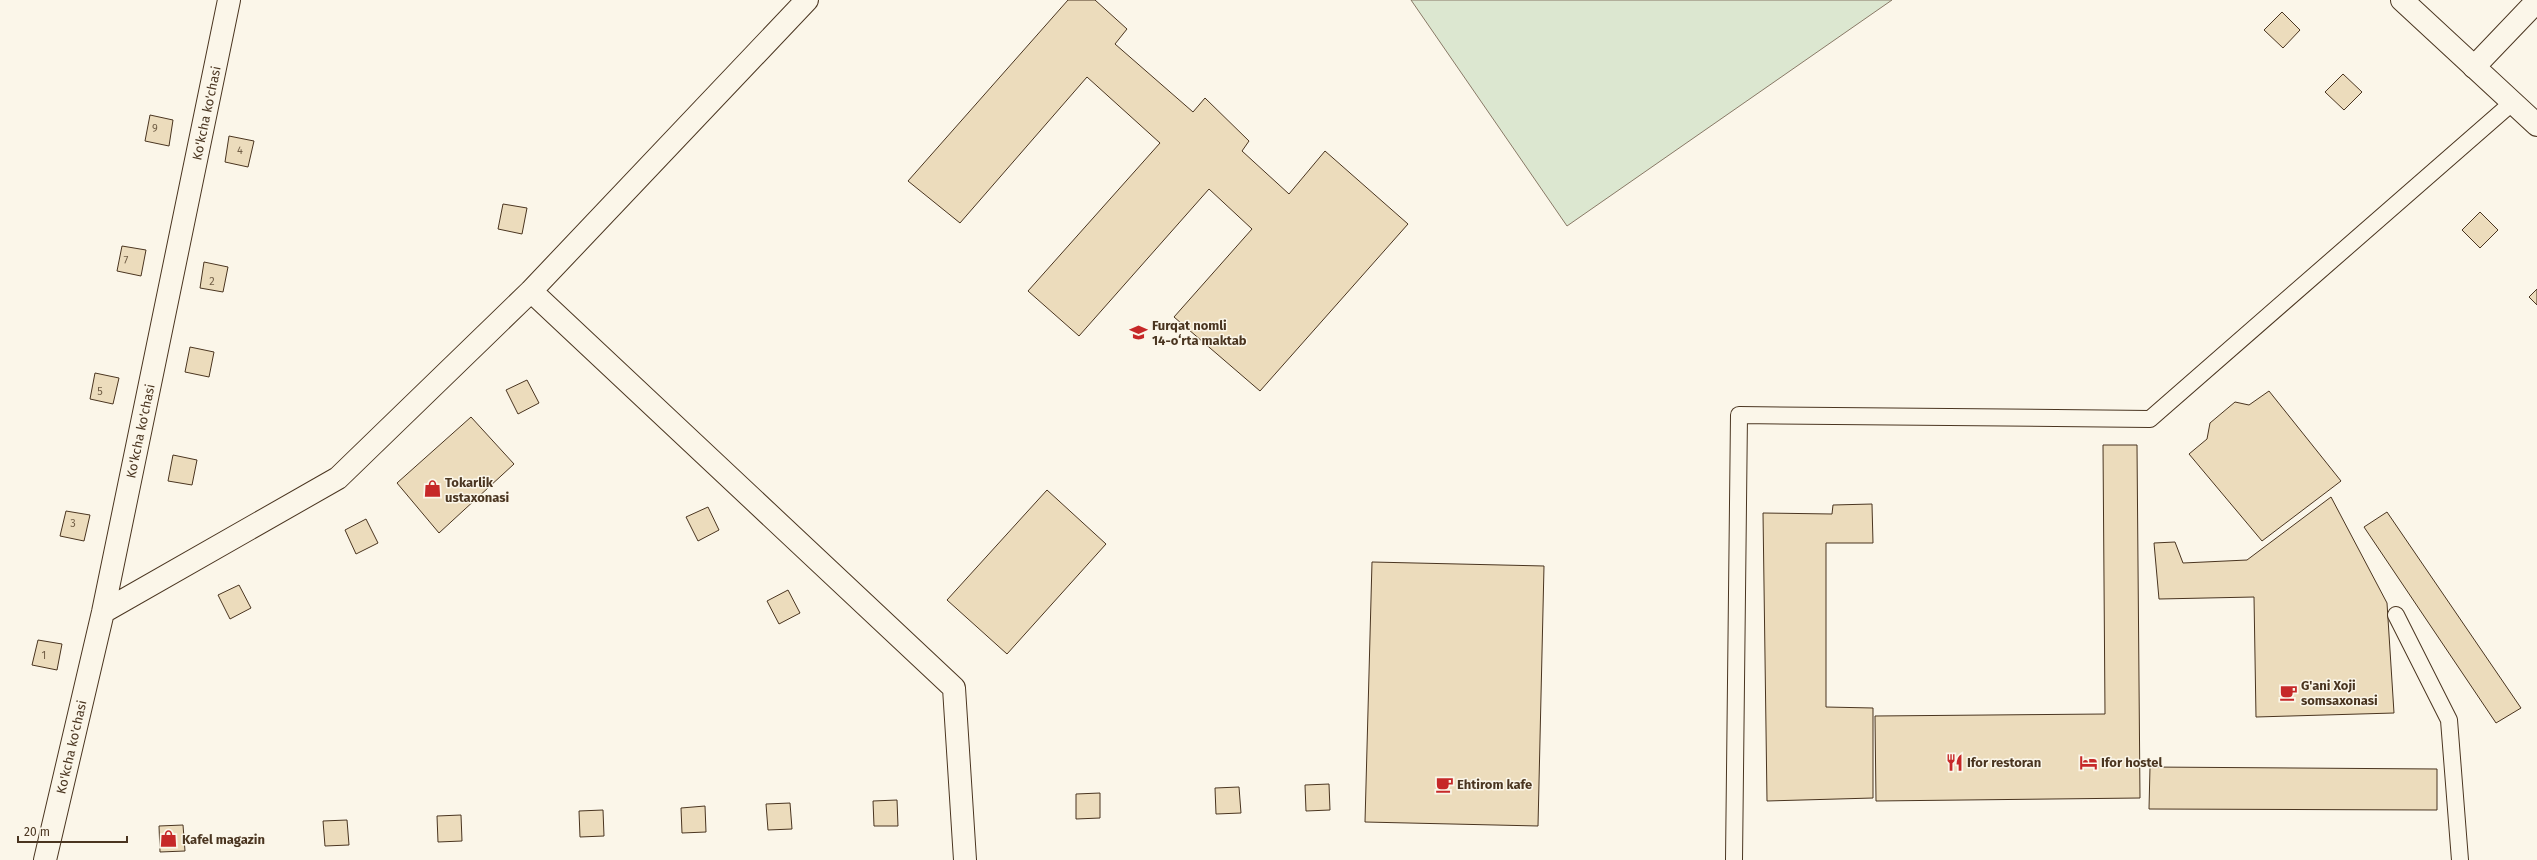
<svg xmlns="http://www.w3.org/2000/svg" width="2537" height="860" font-family="'Fira Sans',sans-serif">
	<style>
		.green { fill: #dce7d0; stroke: #887966 }
		.building { fill: #ecdcbc; stroke: #4a3520 }
		.lines { fill: none; stroke-linecap: round; stroke-linejoin: round }
		.lane-casing { stroke: #4a3520; stroke-width: 18 }
		.street-casing { stroke: #4a3520; stroke-width: 24 }
		.secondary-casing { stroke: #4a3520; stroke-width: 24 }
		.lane { stroke: #fbf6e9; stroke-width: 16 }
		.street { stroke: #fbf6e9; stroke-width: 22 }
		.secondary { stroke: #fbf6e9; stroke-width: 22 }
		.labels { text-anchor: middle; stroke-width: 3; stroke-linejoin: round; paint-order: stroke }
		.number-label { font-size: 11px; fill: #725f47 }
		.street-label { font-size: 13px; fill: #4a3520; stroke: #fbf6e9 }
		.poi-label { font-size: 13px; font-weight: bold; fill: #4a3520; stroke: #fbf6e9; text-anchor: start }
	</style>
	<rect width="100%" height="100%" fill="#fbf6e9"/>
	<!-- green -->
	<path class="green" d="M1411,0H1892L1567,226Z"/>
	<!-- building -->
	<path class="building" d="M1068,0H1095L1127,29L1115,44L1193,112L1205,98L1249,141L1242,151L1289,194L1325,151L1408,224L1260,391L1174,317L1252,229L1209,189L1079,336L1028,291L1160,143L1087,77L960,223L908,181Z
		M2282,12L2300,30L2283,48L2264,30Z
		M2343,74L2362,92L2344,110L2325,92Z
		M150,115L173,120L169,146L145,141Z
		M229,136L254,141L248,167L225,162Z
		M503,204L527,208L522,234L498,229Z
		M2480,212L2498,230L2480,248L2462,230Z
		M122,246L146,250L141,276L117,271Z
		M204,262L228,267L223,292L200,288Z
		M2537,289V305L2529,297Z
		M190,347L214,352L209,377L185,372Z
		M95,373L119,378L113,404L90,399Z
		M527,380L539,403L518,414L506,390Z
		M2269,391L2341,481L2262,541L2189,454L2207,439L2210,423L2235,402L2249,405Z
		M471,417L514,464L439,533L397,483Z
		M2103,445H2137L2140,798L1876,801L1875,716L2105,714Z
		M173,455L197,460L192,485L168,481Z
		M1047,490L1106,544L1007,654L947,600Z
		M2331,497L2387,603L2394,713L2256,717L2254,597L2159,599L2154,543L2175,542L2183,563L2247,560Z
		M1872,504L1873,543H1826V707L1873,708V798L1767,801L1763,513L1832,514L1833,505Z
		M708,507L719,530L698,541L686,517Z
		M66,511L90,515L84,541L60,536Z
		M2387,512L2521,708L2496,723L2364,527Z
		M366,519L378,543L356,554L345,530Z
		M1372,562L1544,566L1538,826L1365,822Z
		M239,585L251,608L230,619L218,595Z
		M788,590L800,613L779,624L767,601Z
		M38,640L62,644L57,670L32,665Z
		M2150,767L2437,769V810L2149,809Z
		M1329,784L1330,810L1306,811L1305,785Z
		M1239,787L1241,813L1216,814L1215,788Z
		M1100,793V818L1076,819V794Z
		M897,800L898,826H874L873,801Z
		M790,803L792,829L768,830L766,804Z
		M705,806L706,832L682,833L681,808Z
		M603,810L604,836L580,837L579,811Z
		M461,815L462,841L438,842L437,816Z
		M347,820L349,845L325,846L323,821Z
		M183,825L185,851L160,852L159,826Z"/>
	<g class="lines">
		<defs>
			<path id="lane" d="M2396,615L2449,720L2460,860
				M1734,860L1739,415L2150,419L2513,102"/>
			<path id="street" d="M2474,67L2537,1
				M531,291L954,688L965,860
				M103,612L338,478L531,291L807,0
				M45,860L103,612L229,0"/>
			<path id="secondary" d="M2402,0L2537,125"/>
		</defs>
		<!-- lane casing -->
		<use href="#lane" class="lane-casing"/>
		<!-- street casing -->
		<use href="#street" class="street-casing"/>
		<!-- secondary casing -->
		<use href="#secondary" class="secondary-casing"/>
		<!-- lane -->
		<use href="#lane" class="lane"/>
		<!-- street -->
		<use href="#street" class="street"/>
		<!-- secondary -->
		<use href="#secondary" class="secondary"/>
	</g>
	<!-- icons -->
	<defs>
		<symbol id="school-bare" viewBox="-9 -9 18 18"><path d="M0-5L7-2L0 1L-7-2ZM-4 1L0 2.5L4 1V4Q0 6-4 4Z" fill="#c62828" stroke="#fbf6e9" stroke-width="2.5" paint-order="stroke"/></symbol>
		<symbol id="shop-bare" viewBox="-9 -9 18 18"><path d="M-5-2.5h2.3a2.7 3.5 0 0 1 5.4 0H5L5.5 6h-11ZM-1.5-2.5h3a1.5 2.3 0 0 0-3 0Z" fill="#c62828" stroke="#fbf6e9" stroke-width="2.5" paint-order="stroke"/></symbol>
		<symbol id="cafe-bare" viewBox="-9 -9 18 18"><path d="M-5.5-4.5H6V0H3Q3 3.5 0 3.5H-2.5Q-5.5 3.5-5.5 0ZM3-3.2v2h1.7v-2ZM-6 4.5H4V6H-6Z" fill="#c62828" stroke="#fbf6e9" stroke-width="2.5" paint-order="stroke"/></symbol>
		<symbol id="restaurant-bare" viewBox="-9 -9 18 18"><path d="M-5-6h1v4h1v-4h1v4h1v-4h1v5L-1.5 .5V6h-2V.5L-5-1ZM5-6V6H3V1.5H1.5Q1.5-4 5-6Z" fill="#c62828" stroke="#fbf6e9" stroke-width="2.5" paint-order="stroke"/></symbol>
		<symbol id="hotel-bare" viewBox="-9 -9 18 18"><path d="M-6-4.5h1.5V1H6V5H4.5V3h-9V5H-6ZM-4 0a1.8 1.8 0 1 1 3.6 0ZM.5 0V-2.5h3Q6-2.5 6 0Z" fill="#c62828" stroke="#fbf6e9" stroke-width="2.5" paint-order="stroke"/></symbol>
	</defs>
	<g fill-rule="evenodd">
		<use href="#school-bare" x="1126" y="320" width="25" height="25"/>
		<use href="#shop-bare" x="420" y="476" width="25" height="25"/>
		<use href="#cafe-bare" x="2276" y="680" width="25" height="25"/>
		<use href="#restaurant-bare" x="1942" y="750" width="25" height="25"/>
		<use href="#hotel-bare" x="2076" y="750" width="25" height="25"/>
		<use href="#cafe-bare" x="1432" y="772" width="25" height="25"/>
		<use href="#shop-bare" x="156" y="826" width="25" height="25"/>
	</g>
	<g class="labels">
		<!-- number labels -->
		<g class="number-label">
			<text x="155" y="132">9</text>
			<text x="240" y="154">4</text>
			<text x="126" y="264">7</text>
			<text x="212" y="285">2</text>
			<text x="100" y="395">5</text>
			<text x="73" y="527">3</text>
			<text x="44" y="659">1</text>
		</g>
		<!-- street labels -->
		<g class="street-label">
			<text transform="translate(206 113) rotate(-78)" y="5">Ko'kcha ko'chasi</text>
			<text transform="translate(140 431) rotate(-78)" y="5">Ko'kcha ko'chasi</text>
			<text transform="translate(71 747) rotate(-77)" y="5">Ko'kcha ko'chasi</text>
		</g>
		<!-- poi labels -->
		<g class="poi-label">
			<text x="1152" y="330">Furqat nomli<tspan x="1152" dy="15">14-oʻrta maktab</tspan></text>
			<text x="445" y="487">Tokarlik<tspan x="445" dy="15">ustaxonasi</tspan></text>
			<text x="2301" y="690">G'ani Xoji<tspan x="2301" dy="15">somsaxonasi</tspan></text>
			<text x="1967" y="767">Ifor restoran</text>
			<text x="2101" y="767">Ifor hostel</text>
			<text x="1457" y="789">Ehtirom kafe</text>
			<text x="182" y="844">Kafel magazin</text>
		</g>
	</g>
	<!-- scale -->
	<path d="M18 836v6h109v-6" fill="none" stroke="#4a3520" stroke-width="2"/>
	<text x="24" y="836" font-size="12" fill="#4a3520" stroke="#fbf6e9" stroke-width="3" paint-order="stroke">20 m</text>
</svg>
